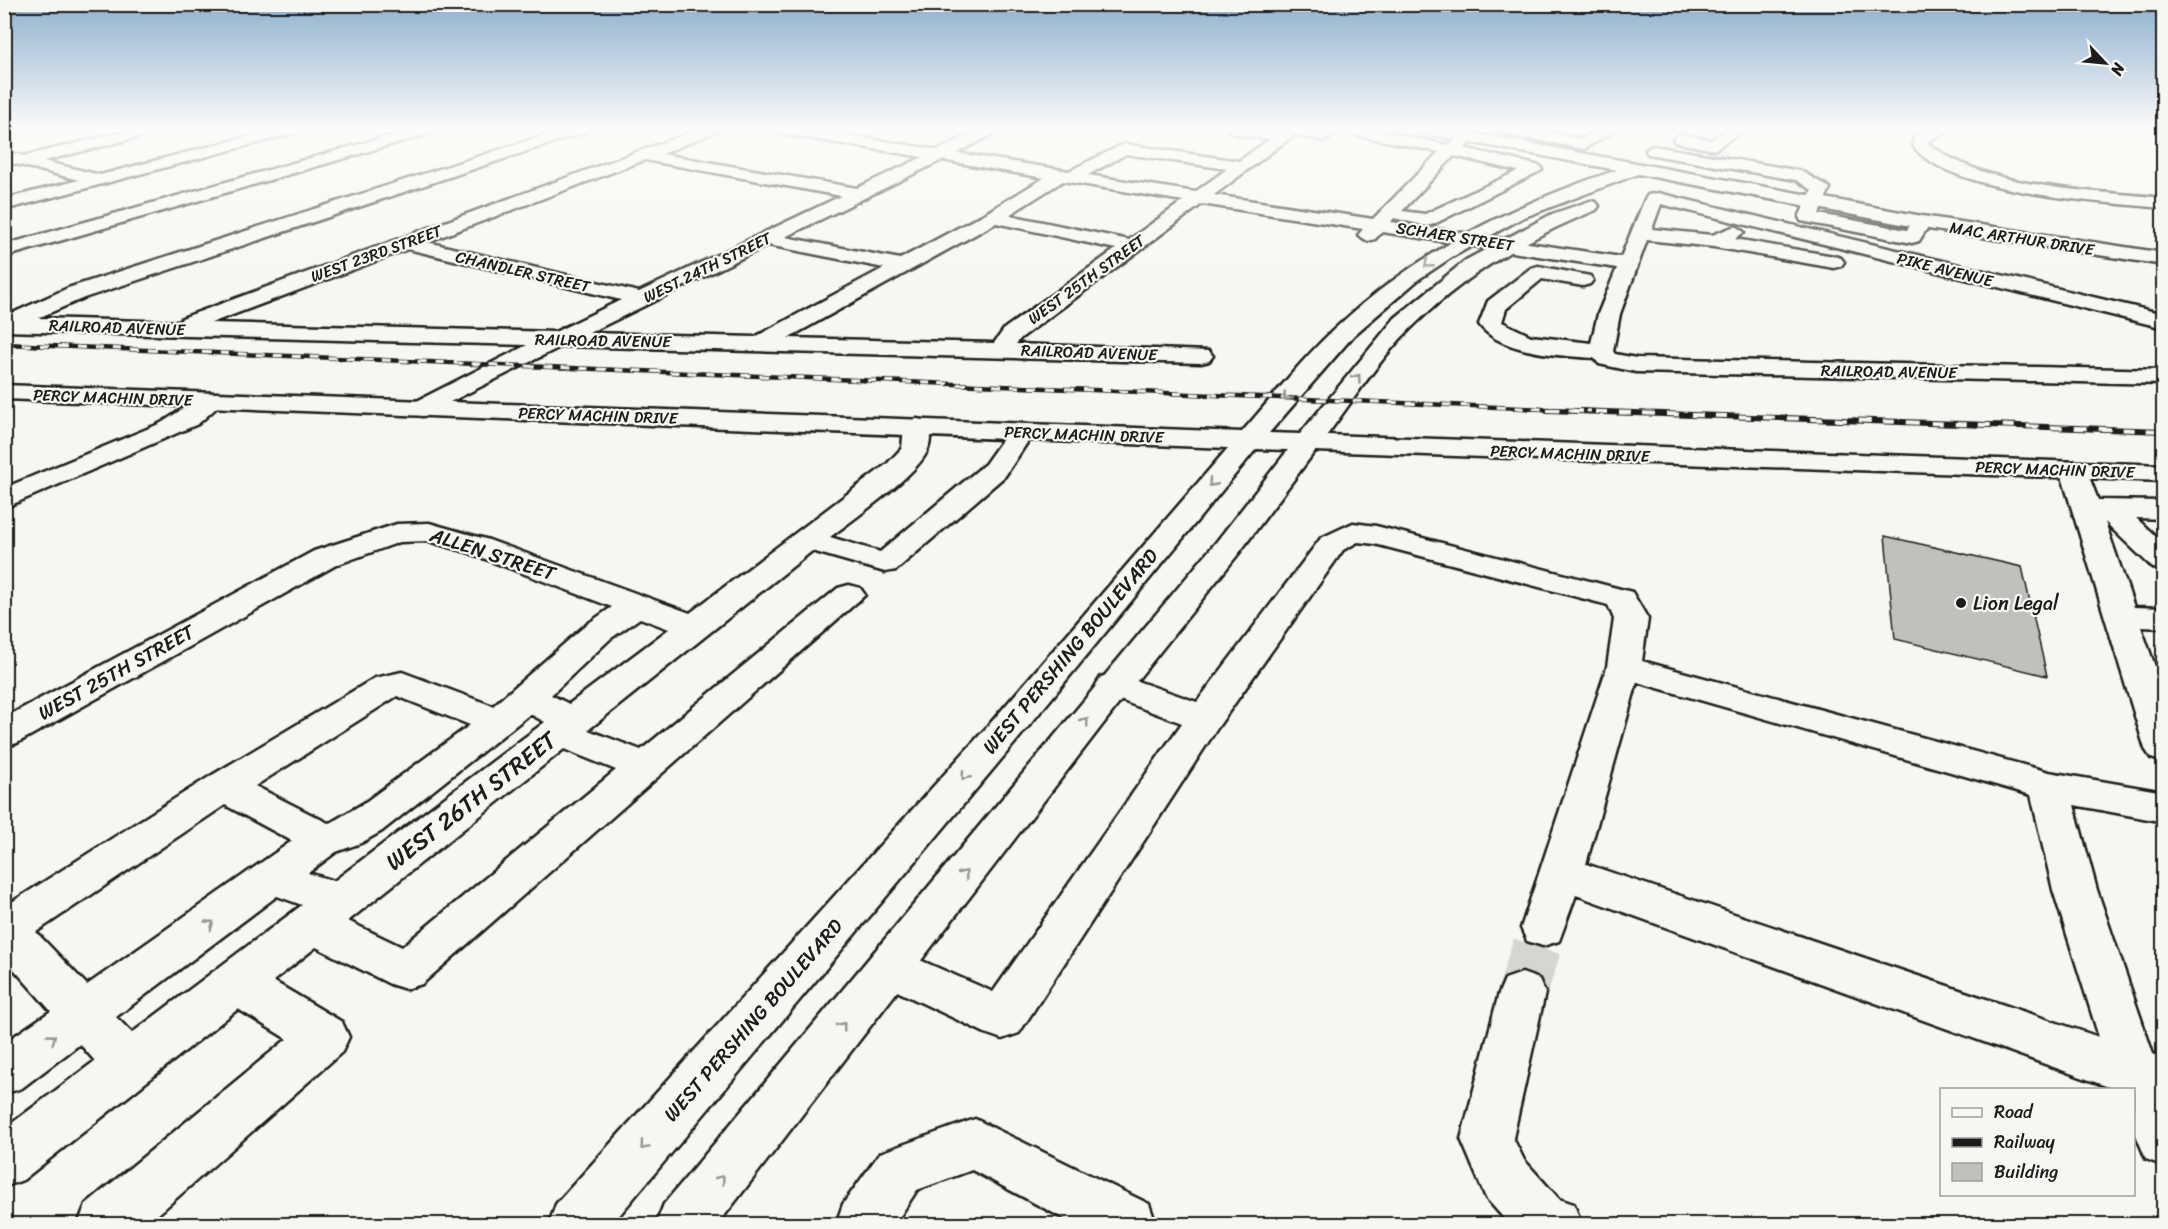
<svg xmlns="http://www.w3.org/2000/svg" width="2168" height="1229" font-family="Sriracha,sans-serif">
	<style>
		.building { fill: #c0c0bd; stroke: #1c1c1c; stroke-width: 1.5 }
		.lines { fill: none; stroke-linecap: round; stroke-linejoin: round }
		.minor-tunnel-far1 { stroke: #d5d5d2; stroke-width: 17; stroke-dasharray: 17 9; stroke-linecap: butt }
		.minor-tunnel { stroke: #d5d5d2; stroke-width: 49; stroke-dasharray: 49 25; stroke-linecap: butt }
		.minor-casing { stroke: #1c1c1c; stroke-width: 5 }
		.major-casing { stroke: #1c1c1c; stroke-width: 5 }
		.minor { fill: #f6f6f2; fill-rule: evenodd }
		.major { fill: #f6f6f2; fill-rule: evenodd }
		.rail-far1-casing { stroke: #1c1c1c; stroke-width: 4.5 }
		.rail-casing { stroke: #1c1c1c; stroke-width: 6 }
		.rail-far1 { stroke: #f6f6f2; stroke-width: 3; stroke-dasharray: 9; stroke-linecap: butt }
		.rail { stroke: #f6f6f2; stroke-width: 4; stroke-dasharray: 12; stroke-linecap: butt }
		.oneway { stroke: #949492 }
		.poi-dot { fill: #1c1c1c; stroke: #f6f6f2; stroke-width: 2 }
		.labels { text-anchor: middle; stroke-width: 4.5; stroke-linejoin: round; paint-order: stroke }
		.far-street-label { font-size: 16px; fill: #1c1c1c; stroke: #f6f6f2 }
		.street-label { font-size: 20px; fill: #1c1c1c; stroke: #f6f6f2 }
		.poi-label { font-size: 20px; fill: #1c1c1c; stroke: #f6f6f2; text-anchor: start }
		.near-street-label { font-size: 24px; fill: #1c1c1c; stroke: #f6f6f2 }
	</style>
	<rect width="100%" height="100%" fill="#f6f6f2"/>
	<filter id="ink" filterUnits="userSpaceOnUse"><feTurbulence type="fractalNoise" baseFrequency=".0167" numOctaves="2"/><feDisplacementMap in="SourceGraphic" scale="12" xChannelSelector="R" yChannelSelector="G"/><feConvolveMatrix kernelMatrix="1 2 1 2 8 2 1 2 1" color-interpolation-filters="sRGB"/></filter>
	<g filter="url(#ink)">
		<!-- building -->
		<path class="building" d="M1885,536L2022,567L2047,676L1895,639Z"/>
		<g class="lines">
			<!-- minor-tunnel-far1 -->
			<path class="minor-tunnel-far1" d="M1721,159L1728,153"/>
			<!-- minor-tunnel -->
			<path class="minor-tunnel" d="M1522,993L1543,928"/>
			<defs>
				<path id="minor" d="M4,129H23L20,132L4,135Z
					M135,129H162L159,132L43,161L100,175L276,129H302L299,132L4,210V199L79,180L4,161V151L24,156Z
					M413,129H438L435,132L4,257V245Z
					M564,129H588L585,132L84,298L38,318L180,322L182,318L700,129H722L662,154L857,188L923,157L782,134L774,129H810L938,150L982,129H1002L957,153L1069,171L1124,144L1239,161L1270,139L1235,134L1227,129H1343L1325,141L1294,135L1214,195L1373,219L1439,152L1352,134L1344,129H1374L1447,145L1466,135L1474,140L1464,148L1540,166L1542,170L1434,224L1427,226L1394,218L1391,222L1621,257L1645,199L1648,195L1658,193L2164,314V328L1661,204L1652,229L1712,235L1735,226L1744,232L1735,239L1834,256L1841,258L1844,262L1841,266L1834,268L1714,247L1647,240L1620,314L1613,351L1615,354L1636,358L2164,370V384L1636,372L1599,364L1594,358C1562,356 1499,353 1479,324L1488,301L1531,268L1538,266L1590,276L1593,280L1590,284L1583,286L1542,279L1506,309L1502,322L1531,336L1591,343L1598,314L1617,268L1382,232L1375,239L1368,241L1358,235L1363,229L1202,204L1021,338L1016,344L1209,351L1213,356L1209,361L1201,363L562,346L422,416L413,413L409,408L413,403L527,345L4,331V317L68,288ZM1126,154L1227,169L1195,192L1088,175ZM1454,156L1518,171L1425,214L1402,211ZM645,160L841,196L639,292L427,242ZM942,160L1044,178L986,213L900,259L785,237ZM1063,181L1183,201L1129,240L1009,215ZM996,223L1116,249L1005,328L994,343L788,338ZM768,245L884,268L755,337L589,333ZM408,249L621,300L555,332L211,323Z
					M1498,129H1530L1582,139L1598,129H1617L1584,149L1506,134Z
					M1727,129H1745L1714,150L1675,142L1673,139L1681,134L1711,140Z
					M1932,129H1954L1928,141L1929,144C1988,190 2091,190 2164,198V208C2105,202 1949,194 1913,146L1914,136Z
					M1654,146L1801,171L1830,188L1819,214L1907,230L1915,218L1922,216L1931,222L1919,241L1912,243L1801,221L1799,217L1812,190L1796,180L1648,154L1646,151L1648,148Z
					M211,393L220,396L224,401L198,424L4,508V488L159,424C175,416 195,397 211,393Z
					M917,419L926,421C931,428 931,441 928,449C920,473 852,520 830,537L880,552L985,464L1012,426L1021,424L1030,426L1034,432L1005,476L896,570L885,572L812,551L588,730L641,750L838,588L849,585L860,588L865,595L422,984L406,989L390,984L316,947L273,981L342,1022L349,1037L342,1052L147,1224H78L86,1204L287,1039L238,1009L23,1180L4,1187V1129L95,1061L80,1044L22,1088L4,1094V1043L51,1011L4,958V907L209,777L375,678L402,672L493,706L586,625L612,607L467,552L428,541L400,542L336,565L17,743L4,747V718L314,551L397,524L429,523L489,540L690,613L887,464L902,448L904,427L908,421ZM640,618L669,629L569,704L551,695L610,639ZM397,696L470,725L364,803L332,822L328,823L255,786ZM530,714L545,722L334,881L308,873L336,852L361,843L382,831ZM564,749L616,770L402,947L348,921ZM225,805L292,841L87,985L36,932ZM277,896L302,905L132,1033L116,1017Z
					M2074,462L2084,464L2098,500L2164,501V519L2136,518L2164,544V570L2153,568L2105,522L2134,607L2164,608V628L2141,627L2164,692V762L2151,758L2145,749L2060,470L2064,464Z
					M1353,523L1376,526L1632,592L1648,619L1642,661L2049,772L2164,792V822L2074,805L2097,890L2153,1054L2164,1057V1166L2146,1159L2134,1130V1090H2117L1576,895L1559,941L1543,946L1527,941L1521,928L1607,667L1614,619L1608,605L1375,544L1358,542L1343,550L1218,727L1019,1033L1002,1039L985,1033L874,980L867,966L874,952L890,947L993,992L1182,723L1101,693L1096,685L1101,677L1114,673L1197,702L1321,538ZM1637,682L2031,795L2053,890L2099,1037L1586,864Z
					M1522,973L1539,979L1545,993L1513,1138L1524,1160L1559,1199L1574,1204L1581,1224H1509L1486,1198L1461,1139L1499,993L1505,979Z
					M975,1119L1149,1204L1156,1224H1074L972,1170L917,1190L895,1224H836L843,1204L880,1153Z"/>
				<path id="major" d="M1419,129H1452L1922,216L2164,253V265L1922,228L1638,174L1522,218L1452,257L1419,279L1354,335L1269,433L1300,434L1395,318L1466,260L1552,214L1590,201L1596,202L1599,206L1596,210C1528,237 1465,275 1412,327C1379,359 1354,399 1327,435L2164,465V481L1315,451L1239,553L1127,693L718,1224H656L664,1204L1217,541L1288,450L1256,449L1014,744L612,1224H549L556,1204L988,726L1228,448L4,399V385L1242,432C1274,396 1304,356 1340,324C1420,250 1515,204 1617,170L1427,134Z"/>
			</defs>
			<!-- minor casing -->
			<use href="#minor" class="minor-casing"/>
			<!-- major casing -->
			<use href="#major" class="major-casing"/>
			<!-- minor -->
			<use href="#minor" class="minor"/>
			<!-- major -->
			<use href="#major" class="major"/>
			<defs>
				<path id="rail-far1" d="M4,344L1591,411"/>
				<path id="rail" d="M1547,410L2164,431"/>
			</defs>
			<!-- rail-far1 casing -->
			<use href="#rail-far1" class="rail-far1-casing"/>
			<!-- rail casing -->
			<use href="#rail" class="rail-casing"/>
			<!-- rail-far1 -->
			<use href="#rail-far1" class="rail-far1"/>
			<!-- rail -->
			<use href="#rail" class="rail"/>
		</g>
		<!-- one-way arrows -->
		<defs><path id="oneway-chevron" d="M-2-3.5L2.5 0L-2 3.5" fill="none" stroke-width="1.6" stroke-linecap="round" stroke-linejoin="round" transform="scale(1.5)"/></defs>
		<g class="oneway">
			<use href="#oneway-chevron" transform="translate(1428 264) rotate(141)"/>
			<use href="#oneway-chevron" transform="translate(1357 378) rotate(-53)"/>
			<use href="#oneway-chevron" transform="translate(1287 397) rotate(129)"/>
			<use href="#oneway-chevron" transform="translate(1212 483) rotate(132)"/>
			<use href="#oneway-chevron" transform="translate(1085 721) rotate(-51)"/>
			<use href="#oneway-chevron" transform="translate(965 776) rotate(131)"/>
			<use href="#oneway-chevron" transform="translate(964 874) rotate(-51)"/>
			<use href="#oneway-chevron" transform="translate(210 924) rotate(-36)"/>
			<use href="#oneway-chevron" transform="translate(842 1026) rotate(-51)"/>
			<use href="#oneway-chevron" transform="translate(52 1038) rotate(-36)"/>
			<use href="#oneway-chevron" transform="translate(644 1146) rotate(131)"/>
			<use href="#oneway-chevron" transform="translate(721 1179) rotate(-51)"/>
		</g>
	</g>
	<!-- sky -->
	<linearGradient id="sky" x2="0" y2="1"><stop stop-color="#90b1cf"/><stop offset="0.43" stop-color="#fbfbf9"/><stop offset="1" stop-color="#fbfbf9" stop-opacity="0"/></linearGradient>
	<rect width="2168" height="301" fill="url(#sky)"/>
	<!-- markers -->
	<circle class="poi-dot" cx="1961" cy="603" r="6"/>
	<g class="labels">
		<!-- far-street labels -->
		<g class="far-street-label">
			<text transform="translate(1455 236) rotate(9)" y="6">SCHAER STREET</text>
			<text transform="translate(2022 238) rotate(9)" y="6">MAC ARTHUR DRIVE</text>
			<text transform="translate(376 253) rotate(-20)" y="6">WEST 23RD STREET</text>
			<text transform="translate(707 267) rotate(-26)" y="6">WEST 24TH STREET</text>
			<text transform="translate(1945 269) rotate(14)" y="6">PIKE AVENUE</text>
			<text transform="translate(523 271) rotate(13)" y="6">CHANDLER STREET</text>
			<text transform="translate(1086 279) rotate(-36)" y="6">WEST 25TH STREET</text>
			<text transform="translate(117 327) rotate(2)" y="6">RAILROAD AVENUE</text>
			<text transform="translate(603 340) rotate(1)" y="6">RAILROAD AVENUE</text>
			<text transform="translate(1089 352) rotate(2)" y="6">RAILROAD AVENUE</text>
			<text transform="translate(1889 371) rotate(1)" y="6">RAILROAD AVENUE</text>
			<text transform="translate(113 397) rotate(2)" y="6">PERCY MACHIN DRIVE</text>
			<text transform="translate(598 415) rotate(2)" y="6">PERCY MACHIN DRIVE</text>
			<text transform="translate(1084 434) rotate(2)" y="6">PERCY MACHIN DRIVE</text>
			<text transform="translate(1570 453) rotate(2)" y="6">PERCY MACHIN DRIVE</text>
			<text transform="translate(2055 469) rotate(2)" y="6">PERCY MACHIN DRIVE</text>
		</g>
		<!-- street labels -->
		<g class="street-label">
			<text transform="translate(493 554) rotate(18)" y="7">ALLEN STREET</text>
			<text transform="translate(1070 651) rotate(-50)" y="7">WEST PERSHING BOULEVARD</text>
			<text transform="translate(116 672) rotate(-29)" y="7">WEST 25TH STREET</text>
			<text transform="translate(753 1020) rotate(-49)" y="7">WEST PERSHING BOULEVARD</text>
		</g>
		<!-- poi labels -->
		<g class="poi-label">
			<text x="1973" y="610">Lion Legal</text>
		</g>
		<!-- near-street labels -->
		<g class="near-street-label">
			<text transform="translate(471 801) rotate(-38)" y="8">WEST 26TH STREET</text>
		</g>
	</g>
	<!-- margin -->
	<rect width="2168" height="1229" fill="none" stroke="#f6f6f2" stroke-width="24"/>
	<rect x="12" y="12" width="2144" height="1205" fill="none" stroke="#1c1c1c" stroke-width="2" filter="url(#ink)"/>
	<!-- legend -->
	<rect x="1940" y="1088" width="195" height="108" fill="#f6f6f2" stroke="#9f9f9c" stroke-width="1.5"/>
	<rect x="1952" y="1108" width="30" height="9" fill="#f6f6f2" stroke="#9f9f9c" stroke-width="1.5"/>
	<text x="1994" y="1118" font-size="18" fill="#1c1c1c">Road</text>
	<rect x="1952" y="1138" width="30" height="9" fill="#1c1c1c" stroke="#9f9f9c" stroke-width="1.5"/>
	<text x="1994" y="1148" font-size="18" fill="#1c1c1c">Railway</text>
	<rect x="1952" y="1163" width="30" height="18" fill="#c0c0bd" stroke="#9f9f9c" stroke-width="1.5"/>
	<text x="1994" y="1178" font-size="18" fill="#1c1c1c">Building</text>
	<!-- north arrow -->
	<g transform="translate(2105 63) rotate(116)" stroke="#f6f6f2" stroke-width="4.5" paint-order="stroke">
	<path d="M0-4.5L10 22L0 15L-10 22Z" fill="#1c1c1c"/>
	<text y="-9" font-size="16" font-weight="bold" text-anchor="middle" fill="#1c1c1c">N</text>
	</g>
</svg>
